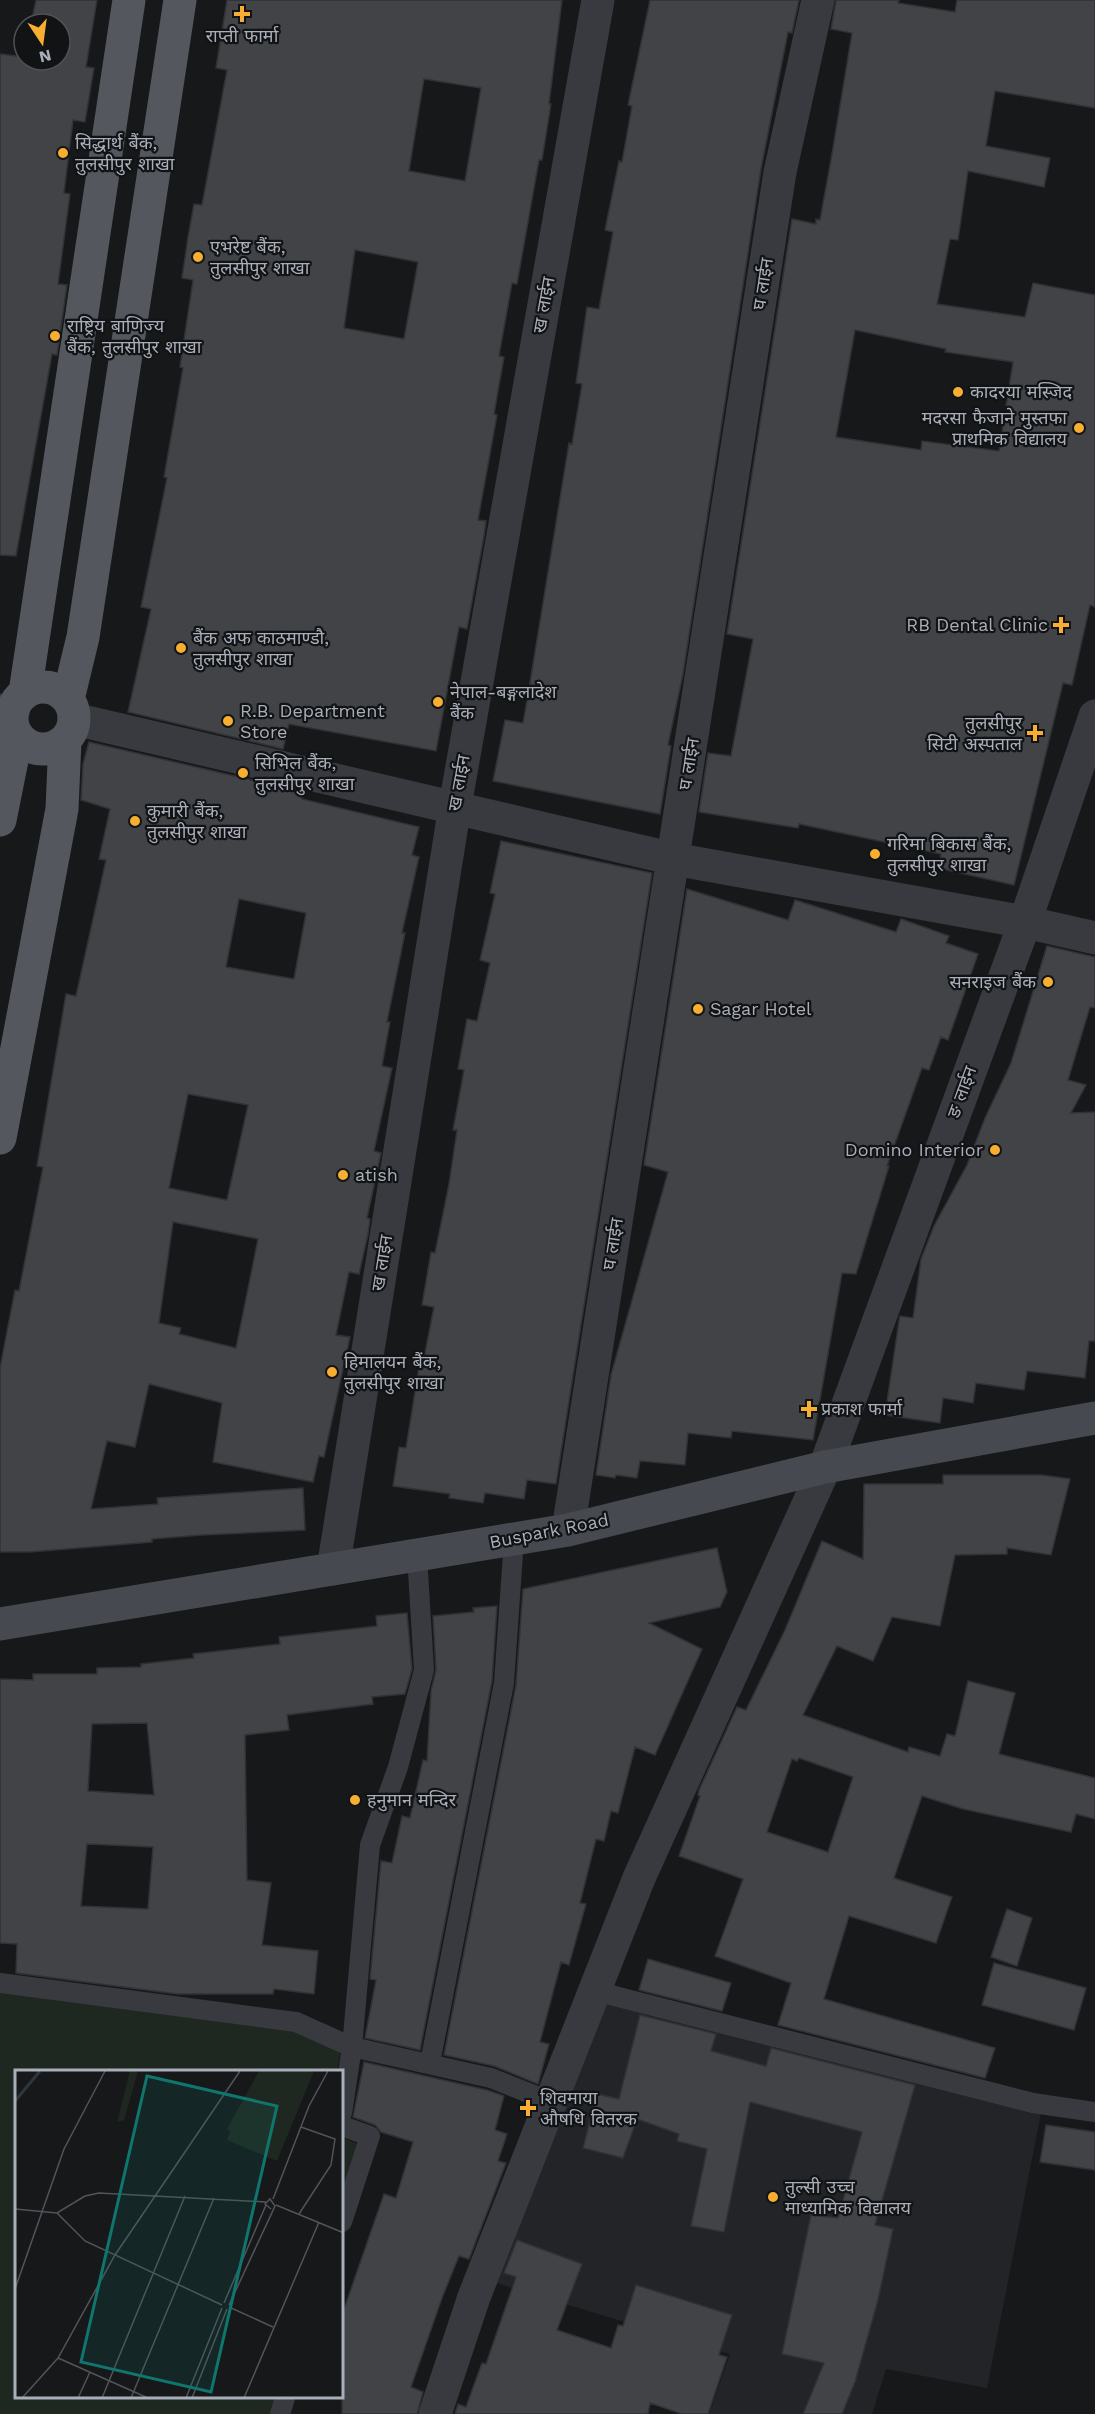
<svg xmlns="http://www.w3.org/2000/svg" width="1095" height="2414" font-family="'Work Sans','Noto Sans Devanagari',sans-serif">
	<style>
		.built { fill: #232427 }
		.green { fill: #1f2820 }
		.building { fill: #414347; stroke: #313236; stroke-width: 1.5; fill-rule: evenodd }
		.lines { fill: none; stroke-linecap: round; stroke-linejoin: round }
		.service { stroke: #383a3f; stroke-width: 20 }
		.minor { stroke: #383a3f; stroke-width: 33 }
		.secondary { stroke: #46494f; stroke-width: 33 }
		.primary { stroke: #54575e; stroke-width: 33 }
		.poi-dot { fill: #f8ae31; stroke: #121315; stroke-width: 2 }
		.labels { text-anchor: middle; stroke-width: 4.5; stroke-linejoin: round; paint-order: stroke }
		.poi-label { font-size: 18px; fill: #a9afba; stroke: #121315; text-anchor: start }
		.street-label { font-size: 18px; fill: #a9afba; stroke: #121315 }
		.inset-river { fill: none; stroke: #2d373e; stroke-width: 3 }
		.inset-road { fill: none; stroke: #51545a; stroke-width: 1.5 }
		.view { fill: #0f766e; fill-opacity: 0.15; stroke: #0f766e; stroke-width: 3 }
		.inset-edge { fill: none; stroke: #a9afba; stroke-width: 3 }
	</style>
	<rect width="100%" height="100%" fill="#17181a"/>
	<!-- built -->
	<path class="built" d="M601,1999L1041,2113L987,2388L886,2369L872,2414H709L730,2354L487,2280Z"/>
	<!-- green -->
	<path class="green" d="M0,1990L295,2030L341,2047L337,2072H16V2398H277L271,2414H0Z
		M342,2137L358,2144L342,2194Z"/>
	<!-- building -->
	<path class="building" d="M36,0H97L86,67L94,68L85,122L73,120L64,193L70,194L58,284L67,285L57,355L52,354L16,556L0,555V54L24,57V60H60V24H31Z
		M227,0H562L549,104H551L542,160H539L517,284L512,283L499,356L504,357L494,414L497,415L478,520L486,521L484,536L467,629L459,627L436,751L289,724L283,749L128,712L151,609L141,607L167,478L164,477L183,368L180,367L193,280L182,278L188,237L194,204L202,205L227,70L216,68ZM424,79L481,88L465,181L409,171ZM355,250L418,262L404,339L344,328Z
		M650,0H799L792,33L788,32L761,169L683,674L668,745L671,746L660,814L493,781L505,720L523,723L528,695L569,443L572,444L582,384L576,383L587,307L599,309L613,232L605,230L619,161L622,162L632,106L628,105Z
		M836,0H899L898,3L955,12L957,0H1095V108L995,91L986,146L1050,158L1044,187L968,171L958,240L950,239L937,304L1025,317L1033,283L1095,295V607L1090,605L1072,685L1063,683L1014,885L938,868L941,854L799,824L798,828L699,812L708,753L731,756L753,639L727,634L792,219L816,224V219L820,220L832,154L852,33L831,29ZM855,330L946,349L945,352L1013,362L999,451L922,441L921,450L836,437Z
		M89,742L303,792L302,799L419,827L412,855L419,857L402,933H405L387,1022H390L382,1066L392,1068L374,1151L381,1153L367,1218L370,1219L368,1234L359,1274L349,1272L336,1335L350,1337L324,1457L319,1456L313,1482L213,1462L222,1403L149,1384L135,1447L107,1441L91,1509L158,1504L157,1498L303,1488L305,1530L202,1535L152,1539V1542L30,1552H0V1368L15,1290L19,1291L43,1167L37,1166L66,994L76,996L106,860L99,859L110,809L81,800L83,764ZM239,899L306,913L294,979L226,967ZM188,1094L248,1105L227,1200L169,1188ZM173,1222L258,1239L236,1348L179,1334L181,1328L159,1323Z
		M501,841L652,873L556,1484L527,1480L524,1499L485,1493L483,1503L449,1498L450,1494L393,1486L399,1447L406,1448L419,1367L422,1368L434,1307L422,1305L431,1252L435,1253L449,1184L457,1130H453L464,1070L458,1069L467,1019L477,1021L490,963L480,960L495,894L490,893Z
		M687,889L788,920L795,900L896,932L901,919L949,936L946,943L978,954L948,1040L941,1037L929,1070L922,1068L887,1166H889L856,1274L842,1273L813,1440L732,1431L731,1438L688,1433L685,1465L640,1461L637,1478L616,1475L615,1478L596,1475L611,1375L668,1172L644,1165Z
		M1047,946L1095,957V1008L1090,1007L1068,1080L1086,1085L1071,1113L1095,1112V1341H1089L1085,1378L1027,1371L1024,1390L976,1383L973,1403L943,1398L940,1423L885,1415L899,1321L900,1316L913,1318L921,1259L934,1226L967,1165L985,1118L1011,1063Z
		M943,1475H1041L1070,1479L1051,1555L1007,1548V1554L955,1555L940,1626L892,1617L873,1661L837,1646L803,1715L908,1752L909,1747L940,1756L947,1734L955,1736L968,1681L1015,1693L999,1754L1095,1778V1819L1076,1814L1071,1832L963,1809L922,1796L894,1878L952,1897L936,1943L849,1916L824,1999L995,2048L985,2078L778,2025L791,1983L715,1956L743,1879L679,1856L700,1796L698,1795L699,1790L737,1707L746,1710L785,1630L822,1541L863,1559L864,1484H943ZM799,1758L853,1777L828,1852L767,1832L792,1759L797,1761Z
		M717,1548L727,1592L720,1607L649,1623L702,1649L655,1755L635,1747L618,1813L611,1811L604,1841L596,1839L580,1903L586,1904L569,1965L561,1962L540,2042L549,2044L538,2084L494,2066L444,2055L516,1685L523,1589Z
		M497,1606L492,1681L420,2050L365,2038L376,1980L370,1979L381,1861L392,1863L402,1816L410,1818L423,1760L427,1761L431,1691L436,1670L433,1616L474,1612L473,1608Z
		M407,1613L412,1669L405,1694L372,1697L373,1704L287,1715L289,1730L245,1735L247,1880L271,1883L262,1945L318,1951L314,1994L274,1989L273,1994H177L16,1973L17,1944L0,1943V1679L33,1680V1674H97V1668L141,1667V1664L194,1658L193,1654L280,1644L279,1637L377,1626L376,1616ZM147,1723L154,1795L88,1791L92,1724ZM87,1844L153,1847L148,1909L81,1906Z
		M1007,1909L1032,1918L1017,1966L991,1957Z
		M648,1959L731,1983L722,2011L639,1990Z
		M994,1963L1086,1988L1074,2030L982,2005Z
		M640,2015L716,2034L711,2051L766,2066L771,2048L915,2085L875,2225L893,2229L878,2300L855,2382L842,2414H803L824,2363L782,2354L811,2215L838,2218L862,2132L750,2102L724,2232L691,2226L707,2149L677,2141L679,2134L637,2119L623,2158L583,2148L597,2094L619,2099Z
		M364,2062L487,2090L504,2096L495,2130L507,2134L498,2161L506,2163L469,2259L459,2256L442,2298L411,2387L423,2392L417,2414H342V2315L384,2194L396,2198L413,2142L381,2132L375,2125L353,2117Z
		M1046,2125L1095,2132V2170L1040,2162Z
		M517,2240L582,2264L557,2330L611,2348L618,2325L623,2326L636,2285L732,2315L719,2355L727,2357L708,2414H682L650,2403L648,2414H455L458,2404L466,2407L482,2363L486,2364L516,2277L504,2273Z"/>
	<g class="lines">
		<!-- service -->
		<path class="service" d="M0,1983L296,2022L352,2047L491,2078L551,2102
			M595,1991L1033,2103L1095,2112
			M430,2063L504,1683L514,1539
			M342,2113L352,2047L370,1845L398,1767L424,1670L417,1555
			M342,2126L370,2136L342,2222
			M280,2414L285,2398"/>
		<!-- minor -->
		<path class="minor" d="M0,710L13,712
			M74,719L674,859L1025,922L1095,938
			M568,1530L780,172L818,0
			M333,1569L455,806L598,0
			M435,2414L474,2297L639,1878L825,1467L1025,922L1095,716"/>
		<!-- secondary -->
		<path class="secondary" d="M0,1624L568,1530L825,1467L1095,1418"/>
		<!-- primary -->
		<path class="primary" d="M12 718a31 31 0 1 1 62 0a31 31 0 1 1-62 0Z
			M25,693L129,0
			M68,699L83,637L180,0
			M0,820L17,735
			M0,1138L62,809L65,740"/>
	</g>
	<!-- markers -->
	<g class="poi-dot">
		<path d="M239 5h6v6h6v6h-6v6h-6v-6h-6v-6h6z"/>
		<circle cx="63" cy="153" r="6"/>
		<circle cx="198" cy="257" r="6"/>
		<circle cx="55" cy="336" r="6"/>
		<circle cx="958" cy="392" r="6"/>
		<circle cx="1079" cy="428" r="6"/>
		<path d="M1058 616h6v6h6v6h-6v6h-6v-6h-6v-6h6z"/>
		<circle cx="181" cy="648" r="6"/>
		<circle cx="438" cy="702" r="6"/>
		<circle cx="228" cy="721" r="6"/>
		<path d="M1032 724h6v6h6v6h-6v6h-6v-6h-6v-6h6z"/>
		<circle cx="243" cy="773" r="6"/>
		<circle cx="135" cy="821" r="6"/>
		<circle cx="875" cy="854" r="6"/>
		<circle cx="1048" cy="982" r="6"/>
		<circle cx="698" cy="1009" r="6"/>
		<circle cx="995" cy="1150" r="6"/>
		<circle cx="343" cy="1175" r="6"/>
		<circle cx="332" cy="1372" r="6"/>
		<path d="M806 1400h6v6h6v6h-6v6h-6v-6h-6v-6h6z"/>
		<circle cx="355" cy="1800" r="6"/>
		<path d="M525 2099h6v6h6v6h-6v6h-6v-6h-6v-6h6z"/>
		<circle cx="773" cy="2197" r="6"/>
	</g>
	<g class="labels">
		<!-- poi labels -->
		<g class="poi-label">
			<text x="242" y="42" text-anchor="middle">राप्ती फार्मा</text>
			<text x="75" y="149">सिद्धार्थ बैंक,<tspan x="75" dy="21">तुलसीपुर शाखा</tspan></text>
			<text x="210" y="253">एभरेष्ट बैंक,<tspan x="210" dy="21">तुलसीपुर शाखा</tspan></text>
			<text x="67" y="332">राष्ट्रिय बाणिज्य<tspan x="67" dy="21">बैंक, तुलसीपुर शाखा</tspan></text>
			<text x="970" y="398">कादरया मस्जिद</text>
			<text x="1067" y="424" text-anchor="end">मदरसा फैजाने मुस्तफा<tspan x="1067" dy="21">प्राथमिक विद्यालय</tspan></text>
			<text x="1048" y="631" text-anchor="end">RB Dental Clinic</text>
			<text x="193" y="644">बैंक अफ काठमाण्डौ,<tspan x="193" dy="21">तुलसीपुर शाखा</tspan></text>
			<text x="450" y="698">नेपाल-बङ्गलादेश<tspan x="450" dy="21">बैंक</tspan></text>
			<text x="240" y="717">R.B. Department<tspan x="240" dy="21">Store</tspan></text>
			<text x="1022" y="729" text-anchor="end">तुलसीपुर<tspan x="1022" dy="21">सिटी अस्पताल</tspan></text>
			<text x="255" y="769">सिभिल बैंक,<tspan x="255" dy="21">तुलसीपुर शाखा</tspan></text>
			<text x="147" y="817">कुमारी बैंक,<tspan x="147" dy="21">तुलसीपुर शाखा</tspan></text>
			<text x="887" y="850">गरिमा बिकास बैंक,<tspan x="887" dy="21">तुलसीपुर शाखा</tspan></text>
			<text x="1036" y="988" text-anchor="end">सनराइज बैंक</text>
			<text x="710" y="1015">Sagar Hotel</text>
			<text x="983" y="1156" text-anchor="end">Domino Interior</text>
			<text x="355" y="1181">atish</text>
			<text x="344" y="1368">हिमालयन बैंक,<tspan x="344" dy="21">तुलसीपुर शाखा</tspan></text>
			<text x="821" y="1415">प्रकाश फार्मा</text>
			<text x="367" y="1806">हनुमान मन्दिर</text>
			<text x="540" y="2104">शिवमाया<tspan x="540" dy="21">औषधि वितरक</tspan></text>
			<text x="785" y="2193">तुल्सी ‍‍उच्च<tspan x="785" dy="21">माध्यामिक विद्यालय</tspan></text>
		</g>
		<!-- street labels -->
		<g class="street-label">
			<text transform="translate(763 284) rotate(-81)" y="6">घ लाईन</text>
			<text transform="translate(544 305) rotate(-80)" y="6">ख लाईन</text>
			<text transform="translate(689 764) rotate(-81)" y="6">घ लाईन</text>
			<text transform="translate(459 783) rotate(-80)" y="6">ख लाईन</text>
			<text transform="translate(962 1092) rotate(-70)" y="6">ङ लाईन</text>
			<text transform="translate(613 1244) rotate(-81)" y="6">घ लाईन</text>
			<text transform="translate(382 1263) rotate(-81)" y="6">ख लाईन</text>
			<text transform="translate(549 1531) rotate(-11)" y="6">Buspark Road</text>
		</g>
	</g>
	<!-- overview -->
	<g transform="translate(15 2070)">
		<rect width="328" height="328" fill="#17181a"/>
		<path d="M115,1H123L109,50L102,52ZM244,1H299L262,91L212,70L215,61L212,59Z" fill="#1f2820"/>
		<path class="inset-river" d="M0,31L25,1"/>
		<path class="inset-road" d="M258,129L294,36L313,1M261,135L329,163M0,139L42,143L70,126L84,123L251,132M42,143L70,171L207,235M284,144L316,95L320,69L286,57M0,219L49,79L90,1M209,233L251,135M214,235L260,136L255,129L250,134L256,139M214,237L258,257M43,288L133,328M7,328L43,288L100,185L225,1M63,328L75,302M87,328L170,126M116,328L199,128M171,328L207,238M177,328L212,239M229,328L304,152"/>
		<path class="view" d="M132,6L262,36L196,322L66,292Z"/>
		<rect width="328" height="328" class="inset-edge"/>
	</g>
	<!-- north arrow -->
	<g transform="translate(42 42) rotate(167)"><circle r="28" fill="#121315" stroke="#4e5157" stroke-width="1.5"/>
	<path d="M0-4.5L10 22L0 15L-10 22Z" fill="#f8ae31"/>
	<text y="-9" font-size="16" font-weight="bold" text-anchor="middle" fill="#a9afba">N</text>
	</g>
</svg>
